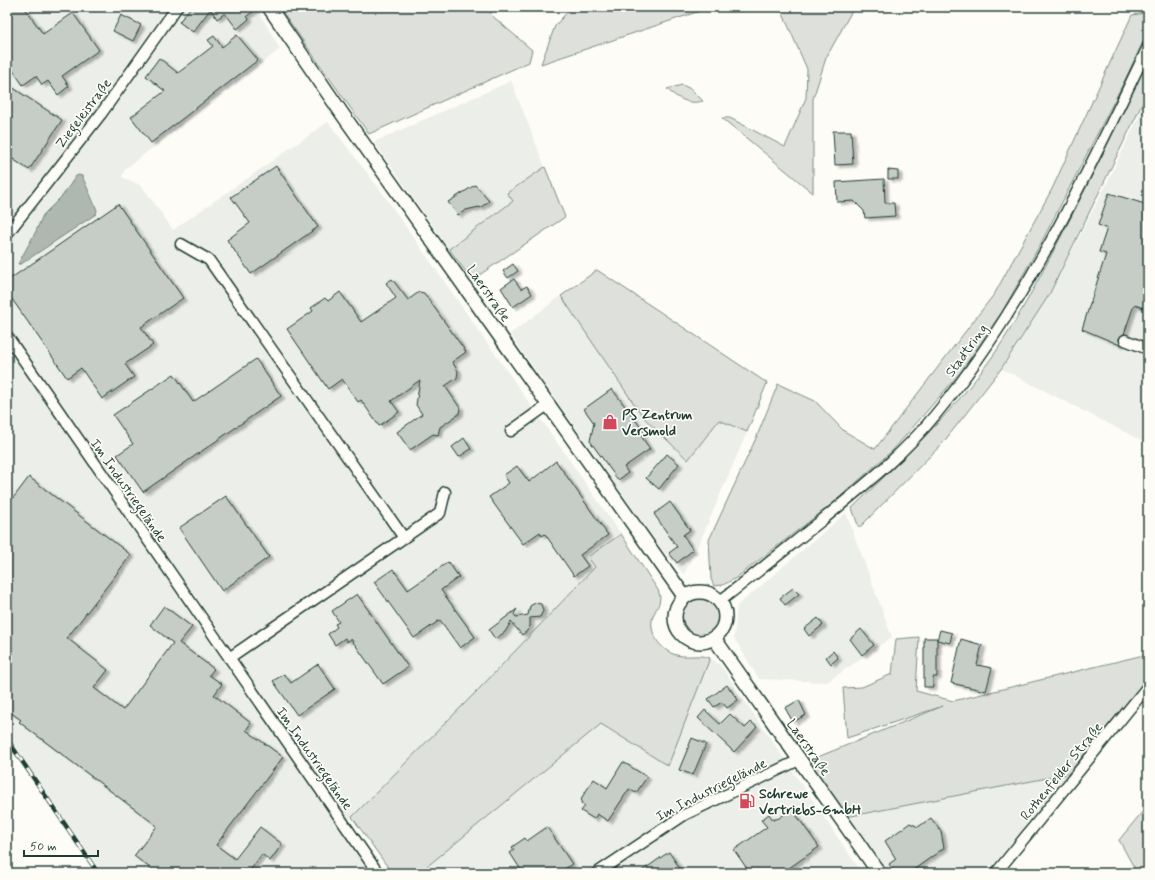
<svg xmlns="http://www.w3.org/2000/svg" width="1155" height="880" font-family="Mynerve,sans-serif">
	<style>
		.built { fill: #eceee9 }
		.green { fill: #dde0db; stroke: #7e8e88 }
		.water { fill: #aeb8b1; stroke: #75877f }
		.building { fill: #c6cdc7; stroke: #1f3d34; filter: url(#shadow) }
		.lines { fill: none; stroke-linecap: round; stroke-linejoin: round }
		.minor-casing { stroke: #1f3d34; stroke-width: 13 }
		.major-casing { stroke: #1f3d34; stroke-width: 16 }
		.minor { stroke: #fdfcf7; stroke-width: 10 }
		.major { stroke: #fdfcf7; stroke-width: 13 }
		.rail-casing { stroke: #1f3d34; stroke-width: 4.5 }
		.rail { stroke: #fdfcf7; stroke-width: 3; stroke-dasharray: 9; stroke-linecap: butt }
		.labels { text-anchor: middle; stroke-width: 3.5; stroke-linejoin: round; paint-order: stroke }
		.street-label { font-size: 14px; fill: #1f3d34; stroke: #fdfcf7 }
		.poi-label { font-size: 14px; font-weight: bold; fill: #1f3d34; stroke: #fdfcf7; text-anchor: start }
	</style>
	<defs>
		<filter id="shadow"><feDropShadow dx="4" dy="2.5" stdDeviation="1" flood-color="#0004"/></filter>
	</defs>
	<rect width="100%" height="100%" fill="#fdfcf7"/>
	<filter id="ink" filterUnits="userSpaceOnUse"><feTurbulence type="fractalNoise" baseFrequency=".025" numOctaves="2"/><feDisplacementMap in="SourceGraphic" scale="8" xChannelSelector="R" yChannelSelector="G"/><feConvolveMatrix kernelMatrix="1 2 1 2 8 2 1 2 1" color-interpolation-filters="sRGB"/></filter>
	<g filter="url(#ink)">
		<!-- built -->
		<path class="built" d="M7,7H256L280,49L125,169L122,177L142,186L173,230L328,122L381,191L621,534L589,557L595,567L480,688L352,817L339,826L372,873H102L7,734Z
			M511,81L545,167L508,193L513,201L449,249L374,142Z
			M1148,97V444L1002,369L1049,295L1108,181Z
			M561,296L643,417L687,460L719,420L747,432L702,537L684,574L663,551L639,518L510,334Z
			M846,513L892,637L827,682L759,679L734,638L737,606Z
			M710,658L721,666L862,873H419L602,724L668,766Z
			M1068,774L987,873H885L846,817Z"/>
		<!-- green -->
		<path class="green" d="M279,7H495L490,14L532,50L529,62L369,134Z
			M567,7H712L541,64L555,26L568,11Z
			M780,7H854L826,58L813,99V193L722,118H730L785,147L806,98L807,69Z
			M1148,7V31L1125,80L1041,243L1002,312L960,373L893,450L833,503L736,578L723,585L714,586L711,579L709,540L757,436L778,384L815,401L844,431L875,449L995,293L1052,189L1132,15L1145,13Z
			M1148,58V92L1049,295L1001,369L942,444L859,528L852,508C902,459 955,411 995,353C1018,319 1036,284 1055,248C1088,186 1117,122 1148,58Z
			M682,85L691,89L703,101C689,105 678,99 667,89Z
			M545,167L565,217L472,280L449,249L513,201L507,193Z
			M597,270L767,383L747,432L719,420L688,460L643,417L561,296Z
			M621,534L658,590C663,602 657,606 653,616C648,632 659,648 673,654C686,659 698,653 710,658L668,766L601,724L419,873H392L352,817L480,688L595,567L588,557Z
			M678 618a21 21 0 1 1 42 0a21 21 0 1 1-42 0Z
			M919,637L916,691L953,701L1148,654V677L1068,774L846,817L808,761L943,706L847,738L843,688L862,687L892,674L896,639Z
			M1148,805V873H1137L1119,840Z"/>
		<!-- water -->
		<path class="water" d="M79,175L82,176L97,210L96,214L21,264H18L36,231L43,215L63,195L76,176Z"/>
		<!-- building -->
		<path class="building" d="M7,7H24L43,34L73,13L99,50L62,76L69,86L58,95L48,81L42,85L36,76L23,85L7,62Z
			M191,7H212L193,32L179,22Z
			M215,7H259L247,16L249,19L237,29L225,13L217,19L211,10Z
			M121,15L141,25L133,41L113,31Z
			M237,35L258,60L151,143L131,117L165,91L146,76L159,58L178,73L213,46L208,40L214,36L222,47Z
			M7,84L62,120L29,170L7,155Z
			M833,131H851L853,164L835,165Z
			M276,166L318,227L251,274L227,240L250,223L231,197Z
			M888,170L898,171V179H888Z
			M884,179L885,203H894L895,216L865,218L864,211L854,201L837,202L836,182Z
			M475,185L489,201L480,208L479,207L466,210L458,215L448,202Z
			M1109,193L1148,205V309L1134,305L1124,334L1119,338L1120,345L1082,329L1106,254L1099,252L1107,228L1098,225Z
			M118,204L183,298L141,327L153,345L125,364L134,377L102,399L81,368L67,378L7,292V281Z
			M513,264L518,271L508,278L503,271Z
			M392,279L408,300L419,292L424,293L466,352L452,362L458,371L457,378L445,386L460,408L459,414L440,427L438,435L433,434L410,450L397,432L422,414L416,405L420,380L391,401L399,412L379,426L361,400L358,402L342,379L328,389L287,329L313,311L311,308L325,298L328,301L340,292L361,322L396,298L386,283Z
			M514,279L521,289L527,286L532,294L513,307L501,288Z
			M256,359L281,396L143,492L117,455L133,444L113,415L174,374L193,402Z
			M612,389L645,433L641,436L650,449L624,467L628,473L618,480L590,441L594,423L584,409Z
			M464,438L471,449L459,457L452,447Z
			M667,454L679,464L659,489L646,478Z
			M556,461L608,535L580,555L588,566L574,576L545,534L542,536L540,532L523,544L489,497L509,483L504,475L517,466L529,482Z
			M29,477L131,555L67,638L108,670L94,688L123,710L173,643L150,625L164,606L192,627L179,643L214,669L209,675L222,684L214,695L251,723L246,730L283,757L216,845L235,859L260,827L282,844L270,861L262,854L249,872L245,869L243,873H147L150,868L134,856L157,826L19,722L21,720L7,710V506Z
			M226,496L269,557L222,591L179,528Z
			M670,502L690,530L683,535L693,550L677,563L669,553L677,547L654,514Z
			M448,562L459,577L441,590L475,637L460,648L440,620L414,638L374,582L393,569L408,590Z
			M793,588L799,594L785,605L780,598Z
			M357,594L408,667L383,684L351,639L347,642L345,638L335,645L328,634L337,627L335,624L339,622L332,611Z
			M535,603L541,604L543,611L540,617L530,618V626L527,631L522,635L511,622L505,632L495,639L489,630L517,609L514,614L516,617L528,615L530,606Z
			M818,618L823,625L809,636L804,629Z
			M861,629L874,645L862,655L850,639Z
			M940,630L952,633L950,643L937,640Z
			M924,638H937V677H933V687H924Z
			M961,639L982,645L977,665L992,668L986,691L951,683Z
			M833,651L838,658L831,664L826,657Z
			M318,664L335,689L297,715L273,681L284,674L291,683Z
			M727,685L738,700L727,708L722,702L714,707L708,699Z
			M799,700L806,715L793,722L785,708Z
			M705,710L720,724L730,714L745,728L751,722L757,727L734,752L698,718Z
			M692,738L706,744L693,775L679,770Z
			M623,762L647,777L636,793L629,789L608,821L597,814L594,819L581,811L585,806L581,803L582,797L594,779L607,788Z
			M792,809L819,847L782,873H750L734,850L767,827L761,820L769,814L773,820L779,818Z
			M931,818L941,832L944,848L909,873H895L889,864L896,859L885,841L910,823L918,827Z
			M547,827L572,864L558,873H523L510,853L514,850L512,847L525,838L527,841Z
			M669,852L683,873H639L663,856Z"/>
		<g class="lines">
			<defs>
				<path id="minor" d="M7,234L101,114L177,7
					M181,244L209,260L404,538
					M7,336L378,873
					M1125,340L1148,349
					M511,431L549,404
					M720,601C754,575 787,548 821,521C861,488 903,455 936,414C1026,305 1087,174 1148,47
					M229,658L440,513L445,492
					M597,873L684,815L799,760
					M996,873L1148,686"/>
				<path id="major" d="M269,7L343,115L684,596
					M675 617a25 25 0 1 1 50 0a25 25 0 1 1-50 0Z
					M714,638L879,873"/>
			</defs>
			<!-- minor casing -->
			<use href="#minor" class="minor-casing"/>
			<!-- major casing -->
			<use href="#major" class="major-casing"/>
			<!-- minor -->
			<use href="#minor" class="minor"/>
			<!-- major -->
			<use href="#major" class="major"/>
			<defs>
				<path id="rail" d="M7,739L98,873"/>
			</defs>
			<!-- rail casing -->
			<use href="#rail" class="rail-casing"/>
			<!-- rail -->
			<use href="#rail" class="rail"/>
		</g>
	</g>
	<!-- icons -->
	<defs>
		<symbol id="shop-bare" viewBox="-9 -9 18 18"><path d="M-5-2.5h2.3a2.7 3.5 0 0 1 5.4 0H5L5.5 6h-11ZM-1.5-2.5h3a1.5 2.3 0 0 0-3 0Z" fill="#d1495b" stroke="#fdfcf7" stroke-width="2.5" paint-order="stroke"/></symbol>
		<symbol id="fuel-bare" viewBox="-9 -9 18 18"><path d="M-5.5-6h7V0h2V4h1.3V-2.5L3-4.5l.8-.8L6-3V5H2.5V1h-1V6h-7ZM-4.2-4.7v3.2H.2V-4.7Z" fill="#d1495b" stroke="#fdfcf7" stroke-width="2.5" paint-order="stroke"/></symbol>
	</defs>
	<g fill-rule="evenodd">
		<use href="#shop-bare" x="599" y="411" width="22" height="22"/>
		<use href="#fuel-bare" x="736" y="790" width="22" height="22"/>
	</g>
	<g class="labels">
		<!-- street labels -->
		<g class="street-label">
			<text transform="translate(83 113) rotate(-53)" y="5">Ziegeleistraße</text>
			<text transform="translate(489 293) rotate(55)" y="5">Laerstraße</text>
			<text transform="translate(966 350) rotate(-54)" y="5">Stadtring</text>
			<text transform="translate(129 490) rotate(55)" y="5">Im Industriegelände</text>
			<text transform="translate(809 747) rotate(55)" y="5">Laerstraße</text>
			<text transform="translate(315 758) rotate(55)" y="5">Im Industriegelände</text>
			<text transform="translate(1061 771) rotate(-51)" y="5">Rothenfelder Straße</text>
			<text transform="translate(711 789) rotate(-27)" y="5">Im Industriegelände</text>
		</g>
		<!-- poi labels -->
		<g class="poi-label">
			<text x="622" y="419">PS Zentrum<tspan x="622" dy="16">Versmold</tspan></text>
			<text x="759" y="798">Schrewe<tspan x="759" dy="16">Vertriebs-GmbH</tspan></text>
		</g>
	</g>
	<!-- margin -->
	<rect width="1155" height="880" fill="none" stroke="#fdfcf7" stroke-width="24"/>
	<rect x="12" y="12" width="1131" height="856" fill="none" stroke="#1f3d34" stroke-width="1.5" filter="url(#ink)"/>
	<!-- scale -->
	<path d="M24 850v6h74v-6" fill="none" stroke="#1f3d34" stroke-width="2"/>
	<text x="30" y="850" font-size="12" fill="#1f3d34" stroke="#fdfcf7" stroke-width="3" paint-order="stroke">50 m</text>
</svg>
